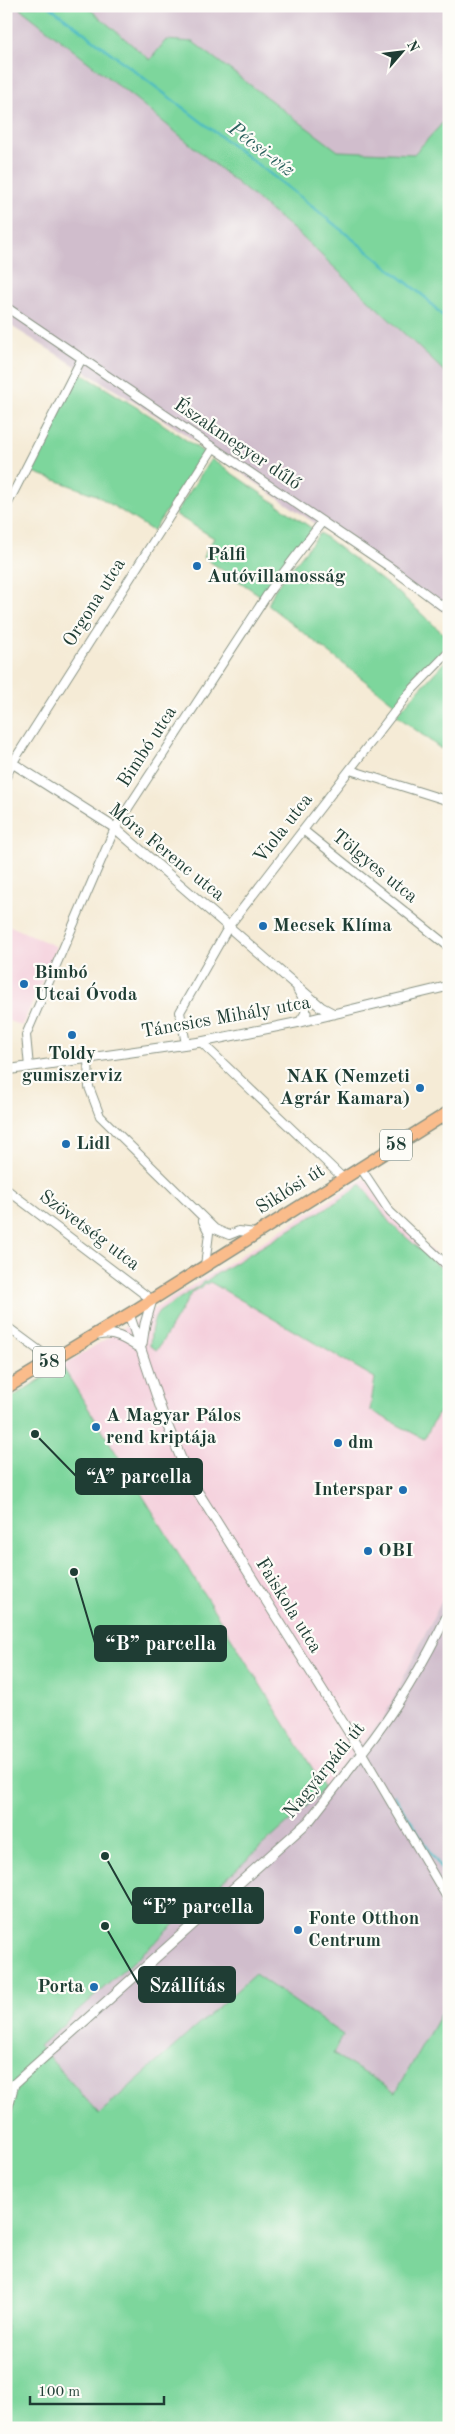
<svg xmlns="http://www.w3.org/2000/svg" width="455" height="2434" font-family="'Old Standard TT',serif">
<rect width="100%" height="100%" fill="#fdfcf7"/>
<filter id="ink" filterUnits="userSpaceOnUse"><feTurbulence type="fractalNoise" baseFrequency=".02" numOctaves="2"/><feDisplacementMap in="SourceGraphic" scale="10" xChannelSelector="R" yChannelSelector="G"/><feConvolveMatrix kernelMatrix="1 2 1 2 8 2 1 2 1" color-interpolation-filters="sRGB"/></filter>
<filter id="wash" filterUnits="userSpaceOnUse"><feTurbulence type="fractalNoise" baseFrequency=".0096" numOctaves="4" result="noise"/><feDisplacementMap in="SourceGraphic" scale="20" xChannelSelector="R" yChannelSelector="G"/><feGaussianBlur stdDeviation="1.12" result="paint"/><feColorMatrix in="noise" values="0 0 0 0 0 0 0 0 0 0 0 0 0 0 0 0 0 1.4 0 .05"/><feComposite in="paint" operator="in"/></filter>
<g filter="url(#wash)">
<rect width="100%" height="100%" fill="#f5ebd6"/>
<path fill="#f4cfdc" d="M6,924l51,23 -35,79 -16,-6z
M365,1178l25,35 59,54v319l-66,133 -59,68 -262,-421z"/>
<path fill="#d0bdcc" d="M6,6h11l121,95 161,133 150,142v239l-276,-189 -167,-103z
M86,6h363v110l-35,38 -76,-3 -145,-109 -43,19z
M449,1586v423l-4,-2 -48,85 -64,-38 10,-19 -88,-60 -156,140 -60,-69 269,-241 16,-18 59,-68z"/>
<path fill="#7dd69c" stroke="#4e8a68" d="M17,6h69l64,54 16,-20 27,2 145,109 76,3 35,-38v260l-150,-142 -161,-133z
M79,372l75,46 51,35 -52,78 -57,-36 -68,-25z
M211,459l102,70 -49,69 -61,-41 11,-19 -39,-24z
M320,533l80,61 49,45v4l-53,62 -128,-100 7,-16z
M449,657v81l-8,11 -45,-34z
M361,1184l29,39 59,52v119l-25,45 -54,-29 5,-32 -165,-96 -18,10 -35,58 -7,-4c1,-13 1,-24 9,-34l59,-39 125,-75z
M62,1366l262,421 -16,18 -269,241 60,68 156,-140 88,61 -10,19 63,38 49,-86 4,3v419h-443v-1027z"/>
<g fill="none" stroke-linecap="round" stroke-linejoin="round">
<path stroke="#4cbbc3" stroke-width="2.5" d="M49,6l245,186 132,106 23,25
M394,1795l55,86"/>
</g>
</g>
<g filter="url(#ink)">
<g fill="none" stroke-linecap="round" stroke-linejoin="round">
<defs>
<path id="minor" d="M6,307l388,263 55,41
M6,507l76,-149
M350,770l99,31
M6,777l7,-15 200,-314
M303,830l146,117
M201,1042l142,136
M186,1044l-6,-32 49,-86 180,-233 40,-41
M88,1058l1,29 11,29 115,113 14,6 10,-4 17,2
M29,1067l-3,-32 89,-207 156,-239 51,-67
M360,1167l30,45 59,55
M6,1189l146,111
M203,1221l6,12 -4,33
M6,1326l46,34
M449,1611c-24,51 -52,98 -87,142l87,148"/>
<path id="tertiary" d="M6,759l109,69 206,179 13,7
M298,990l6,10 2,13 -6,9
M6,1070l195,-28 99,-20 149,-36
M98,1335c17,-4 29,5 43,14
M142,1344l3,-20 7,-24
M6,2114l8,-30 295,-263 53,-68 -173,-275 -27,-66 -33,-98"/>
<path id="primary" d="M6,1388l128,-77 315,-199"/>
</defs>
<use href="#minor" stroke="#8a9485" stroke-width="10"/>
<use href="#tertiary" stroke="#8a9485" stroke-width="11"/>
<use href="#primary" stroke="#8a9485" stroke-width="14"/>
<use href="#minor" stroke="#fff" stroke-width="8"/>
<use href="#tertiary" stroke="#fff" stroke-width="9"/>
<use href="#primary" stroke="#fabc8b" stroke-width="11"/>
</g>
</g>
<g fill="#1f6fb2" stroke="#fdfcf7" stroke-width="2">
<circle cx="197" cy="566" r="5"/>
<circle cx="263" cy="926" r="5"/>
<circle cx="24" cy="984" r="5"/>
<circle cx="72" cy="1035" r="5"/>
<circle cx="420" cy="1088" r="5"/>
<circle cx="66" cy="1144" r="5"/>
<circle cx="96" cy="1427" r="5"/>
<circle cx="338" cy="1443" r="5"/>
<circle cx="403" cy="1490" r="5"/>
<circle cx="368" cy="1551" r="5"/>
<circle cx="298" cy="1930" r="5"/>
<circle cx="94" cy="1987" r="5"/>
</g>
<g text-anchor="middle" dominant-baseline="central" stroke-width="4.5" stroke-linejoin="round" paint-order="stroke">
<g fill="#fdfcf7" stroke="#62766e" stroke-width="1">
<rect x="380" y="1129.5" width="32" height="31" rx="4"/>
<rect x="33" y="1346.5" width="32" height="31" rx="4"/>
</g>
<g font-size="18" font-weight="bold" fill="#1f3d34">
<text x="396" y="1145">58</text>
<text x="49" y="1362">58</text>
</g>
<g font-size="19" fill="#1f3d34" stroke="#fdfcf7">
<text transform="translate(237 445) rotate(34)">Északmegyer dűlő</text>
<text transform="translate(95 603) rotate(-58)">Orgona utca</text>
<text transform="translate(148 747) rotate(-57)">Bimbó utca</text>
<text transform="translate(284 829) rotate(-52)">Viola utca</text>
<text transform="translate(166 853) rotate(39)">Móra Ferenc utca</text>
<text transform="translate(374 867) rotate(39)">Tölgyes utca</text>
<text transform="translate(226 1018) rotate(-10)">Táncsics Mihály utca</text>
<text transform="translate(291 1190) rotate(-32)">Siklósi út</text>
<text transform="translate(89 1231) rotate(37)">Szövetség utca</text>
<text transform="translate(288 1606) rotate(58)">Faiskola utca</text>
<text transform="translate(325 1771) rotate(-51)">Nagyárpádi út</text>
</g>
<g font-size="19" font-weight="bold" fill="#1f3d34" stroke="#fdfcf7" text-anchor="start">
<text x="207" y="555">Pálfi<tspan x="207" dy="22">Autóvillamosság</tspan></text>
<text x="273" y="926">Mecsek Klíma</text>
<text x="34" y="973">Bimbó<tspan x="34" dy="22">Utcai Óvoda</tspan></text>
<text x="72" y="1054" text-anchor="middle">Toldy<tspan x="72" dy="22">gumiszerviz</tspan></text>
<text x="410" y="1077" text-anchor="end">NAK (Nemzeti<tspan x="410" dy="22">Agrár Kamara)</tspan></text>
<text x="76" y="1144">Lidl</text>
<text x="106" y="1416">A Magyar Pálos<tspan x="106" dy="22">rend kriptája</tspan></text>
<text x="348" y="1443">dm</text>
<text x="393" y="1490" text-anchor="end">Interspar</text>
<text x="378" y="1551">OBI</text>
<text x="308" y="1919">Fonte Otthon<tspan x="308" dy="22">Centrum</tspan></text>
<text x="84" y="1987" text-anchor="end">Porta</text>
</g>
<g font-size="20" font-style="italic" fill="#2c635f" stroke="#fdfcf7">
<text transform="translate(261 150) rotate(37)">Pécsi-víz</text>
</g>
</g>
<path fill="none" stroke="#1f3d34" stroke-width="2" d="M35 1434L76 1476M74 1572L95 1643M105 1856L133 1906M105 1926L139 1985"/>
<g fill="#1f3d34" stroke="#fdfcf7" stroke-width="2">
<circle cx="35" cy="1434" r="5"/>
<circle cx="74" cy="1572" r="5"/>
<circle cx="105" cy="1856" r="5"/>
<circle cx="105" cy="1926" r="5"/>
</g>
<g fill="#1f3d34" stroke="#1f3d34" stroke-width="2">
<rect x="76" y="1459" width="126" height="35" rx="5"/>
<rect x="95" y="1626" width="131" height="35" rx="5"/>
<rect x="133" y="1888" width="130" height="35" rx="5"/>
<rect x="139" y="1967" width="96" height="35" rx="5"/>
</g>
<g font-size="20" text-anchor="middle" font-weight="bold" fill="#fff">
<text x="139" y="1483">“A” parcella</text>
<text x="161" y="1650">“B” parcella</text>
<text x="198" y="1913">“E” parcella</text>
<text x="187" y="1992">Szállítás</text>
</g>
<rect width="455" height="2434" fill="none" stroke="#fdfcf7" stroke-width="25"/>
<g transform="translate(402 52) rotate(62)" stroke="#fdfcf7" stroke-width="4" paint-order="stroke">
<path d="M0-4L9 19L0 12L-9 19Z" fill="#1f3d34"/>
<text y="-8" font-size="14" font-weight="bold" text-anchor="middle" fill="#1f3d34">N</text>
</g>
<path d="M30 2396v8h134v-8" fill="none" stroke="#1f3d34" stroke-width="2.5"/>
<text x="38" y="2396" font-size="15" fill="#1f3d34" stroke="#fdfcf7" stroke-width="4" paint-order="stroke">100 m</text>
</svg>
